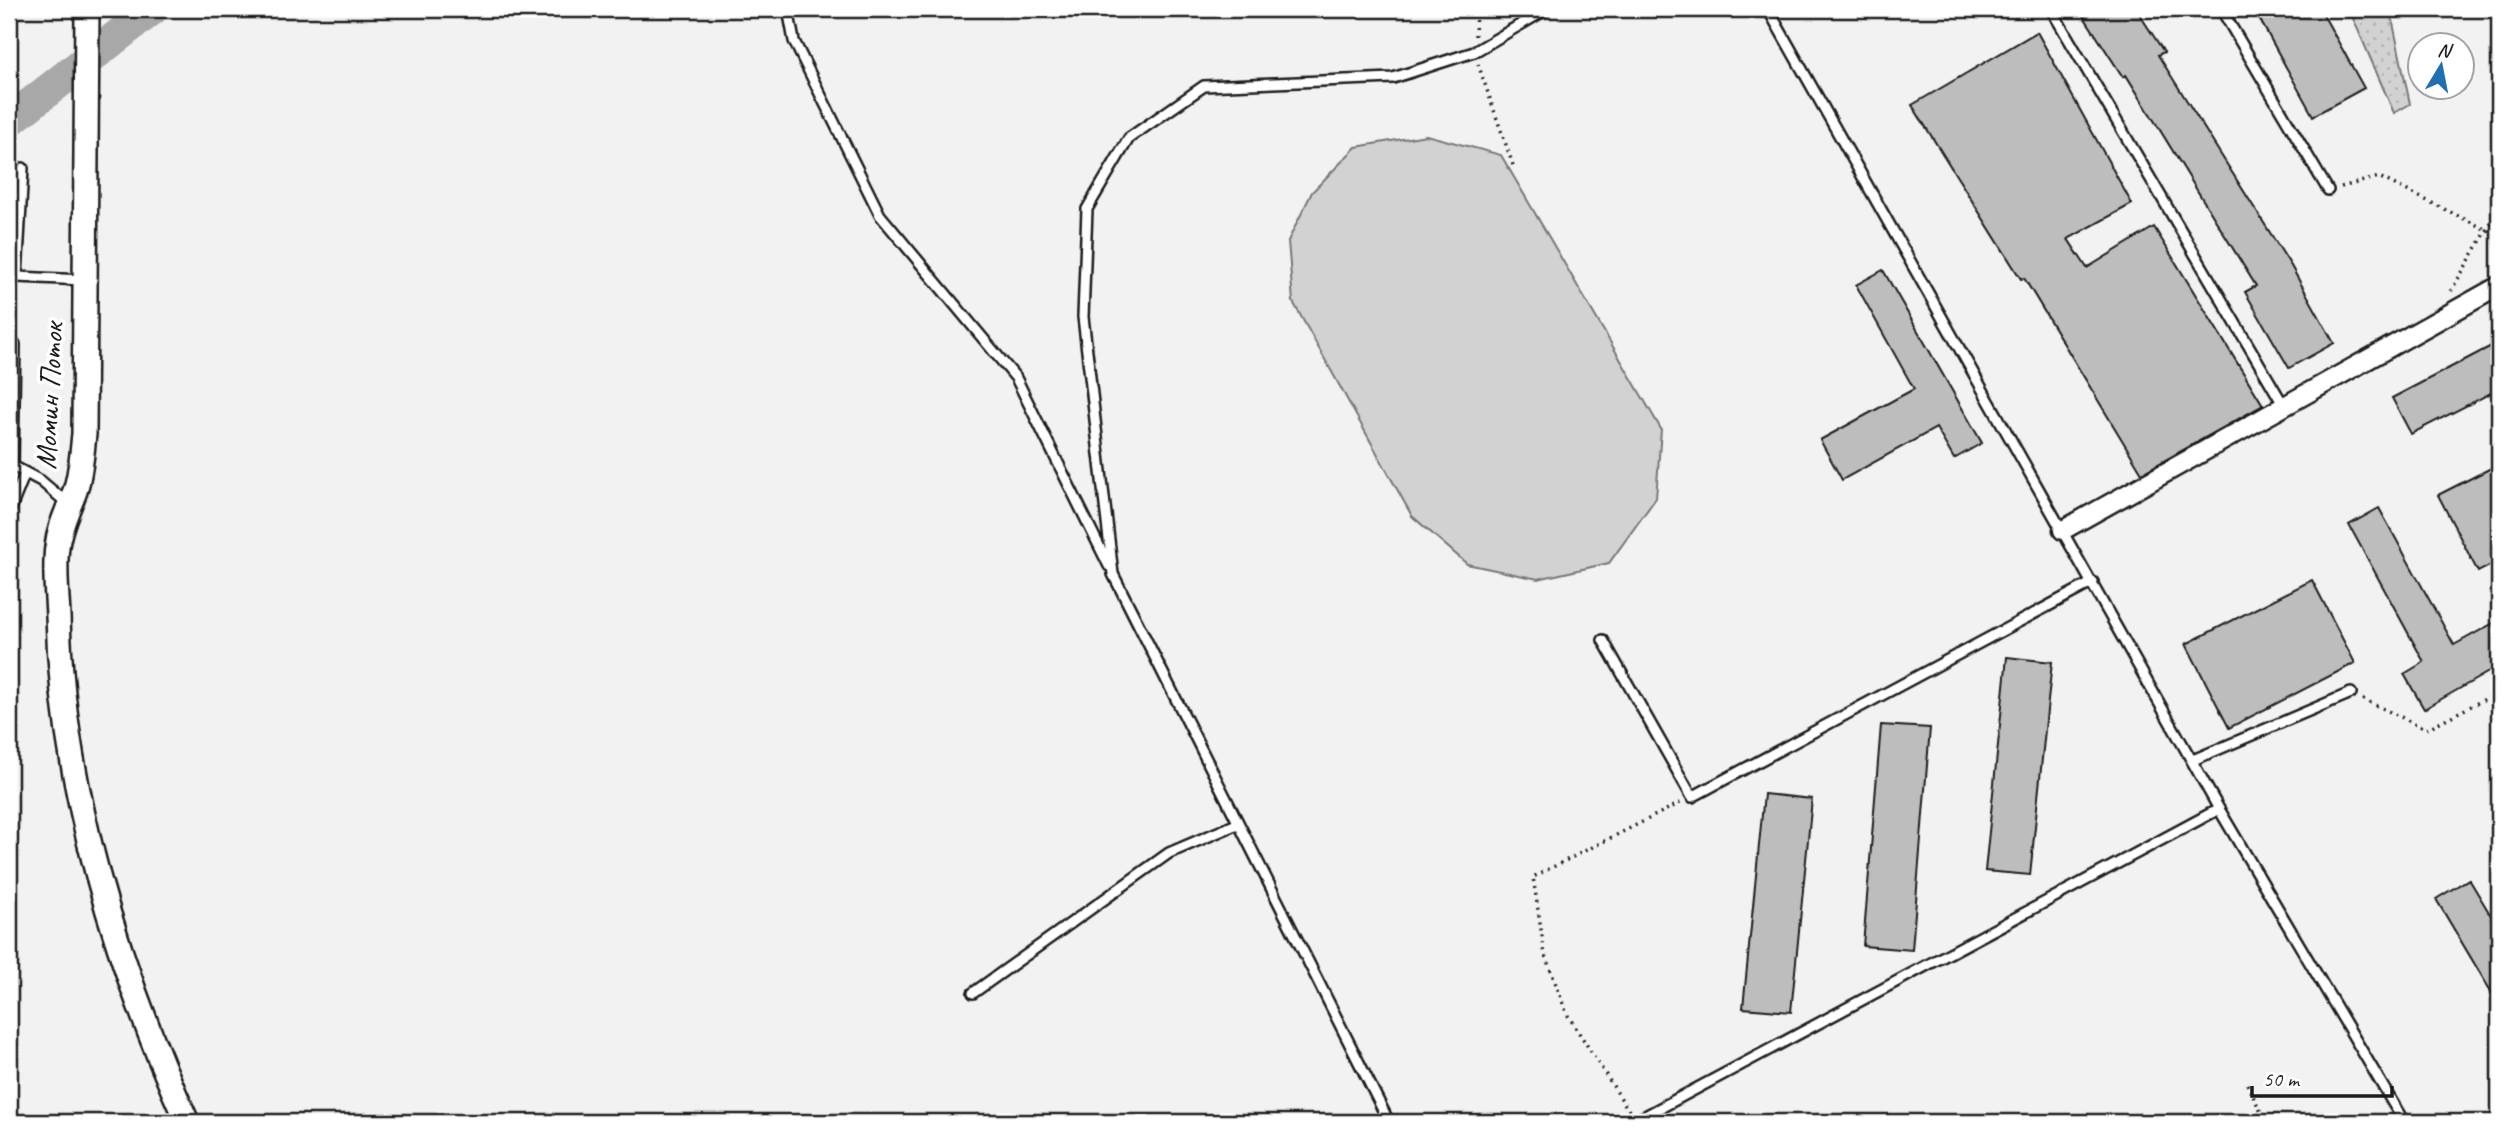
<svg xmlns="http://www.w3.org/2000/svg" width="2508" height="1131" font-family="Caveat,sans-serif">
<defs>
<pattern id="grass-dots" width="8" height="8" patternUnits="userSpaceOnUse" patternTransform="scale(1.75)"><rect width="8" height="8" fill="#d2d2d2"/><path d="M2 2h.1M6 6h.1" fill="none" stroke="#b4b4b4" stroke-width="1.8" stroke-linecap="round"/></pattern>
</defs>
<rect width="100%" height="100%" fill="#f2f2f2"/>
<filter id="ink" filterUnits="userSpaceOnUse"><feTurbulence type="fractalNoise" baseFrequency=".0143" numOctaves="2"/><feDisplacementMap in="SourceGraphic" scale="14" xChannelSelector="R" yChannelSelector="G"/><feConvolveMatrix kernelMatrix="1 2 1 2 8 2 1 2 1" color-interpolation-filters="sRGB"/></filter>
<g filter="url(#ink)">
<path fill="url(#grass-dots)" stroke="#777" stroke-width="2" d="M2349,9h41l20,95 -16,9z"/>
<path fill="#d2d2d2" stroke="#777" stroke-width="2" d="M1426,135l75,20 160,274 -5,69 -47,65 -71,16 -71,-15 -55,-48 -119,-214 -5,-61 24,-49 44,-45z"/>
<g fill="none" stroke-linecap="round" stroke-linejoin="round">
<path stroke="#a8a8a8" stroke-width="33" d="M9,121l143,-112"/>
</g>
<path fill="#bdbdbd" stroke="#1c1c1c" stroke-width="2" d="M2079,9h57l28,43 -6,3 133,211 43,77 -45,25 -44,-76 11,-6 -130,-211 -3,2z
M2254,9h66l44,79 -51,28z
M2037,32l95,172 -64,35 19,29 67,-41 109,178 -121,68 -118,-195 -3,1 -109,-174z
M1883,270l99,173 -28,16 -18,-31 -94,52 -22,-40 94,-51 -58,-104z
M2499,342v47l-88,45 -19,-36z
M2499,464v97l-21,11 -40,-77z
M2379,508l75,137 45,-25v46l-75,43 -20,-35 20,-12 -75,-137z
M2312,580l43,83 -126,65 -43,-84z
M2007,657l45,5 -22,213 -45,-4z
M1881,725l49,3 -18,222 -49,-4z
M1764,794l48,5 -21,213 -48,-4z
M2469,879l30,50v76l-63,-106z"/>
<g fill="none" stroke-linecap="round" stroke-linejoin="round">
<defs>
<path id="service" d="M788,9l6,32 86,174 136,163 93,188
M1768,9l451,800 185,313
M2051,9l233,397
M2221,9l107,181
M23,168l-6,109 67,3
M9,464l32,17 27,23
M13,465l2,-121
M9,513l16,-40
M1603,640l89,157 401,-215
M2193,760l158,-67
M973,993l196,-140 68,-29
M1389,1122l-276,-548 -30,-257 4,-108 42,-71 75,-52 189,-8 81,-26 73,-43
M1634,1122l585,-313"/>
<path id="minor" d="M2063,530l436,-244"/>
<path id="tertiary" d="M87,9l-3,425c-2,19 -3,39 -9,57 -7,19 -16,36 -18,56 -3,22 0,46 1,69 4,172 59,350 129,506"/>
</defs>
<use href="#service" stroke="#1c1c1c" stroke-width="14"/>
<use href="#minor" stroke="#1c1c1c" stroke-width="23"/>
<use href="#tertiary" stroke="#1c1c1c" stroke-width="28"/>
<path stroke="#1c1c1c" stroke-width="3.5" stroke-dasharray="2 5" stroke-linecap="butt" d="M1475,36l1,-27
M1478,64l36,104
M2341,187l38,-10 120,59
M2451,291l48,-81
M2363,699l63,30 73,-37
M2247,1084l19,38
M1629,1111l-62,-97 -22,-59 -12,-78 149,-75"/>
<use href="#service" stroke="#fff" stroke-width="9"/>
<use href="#minor" stroke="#fff" stroke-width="18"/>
<use href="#tertiary" stroke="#fff" stroke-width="23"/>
</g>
</g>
<g text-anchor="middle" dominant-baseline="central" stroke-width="7" stroke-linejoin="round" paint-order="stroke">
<g font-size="30" fill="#1c1c1c" stroke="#fff">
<text transform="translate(49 396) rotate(-87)">Момин Поток</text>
</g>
</g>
<rect width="2508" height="1131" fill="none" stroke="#fff" stroke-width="35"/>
<rect x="18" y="18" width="2473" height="1096" fill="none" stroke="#1c1c1c" stroke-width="2.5" filter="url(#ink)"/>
<g transform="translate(2441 66) rotate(10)"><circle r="33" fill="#ffffff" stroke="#a4a4a4" stroke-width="2"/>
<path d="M0-5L12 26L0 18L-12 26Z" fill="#1f6fb2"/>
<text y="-10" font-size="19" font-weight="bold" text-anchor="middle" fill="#1c1c1c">N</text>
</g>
<path d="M2252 1086v10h140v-10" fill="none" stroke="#1c1c1c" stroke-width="3.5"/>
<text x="2263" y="1086" font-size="21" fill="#1c1c1c" stroke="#ffffff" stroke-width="5" paint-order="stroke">50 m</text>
</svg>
